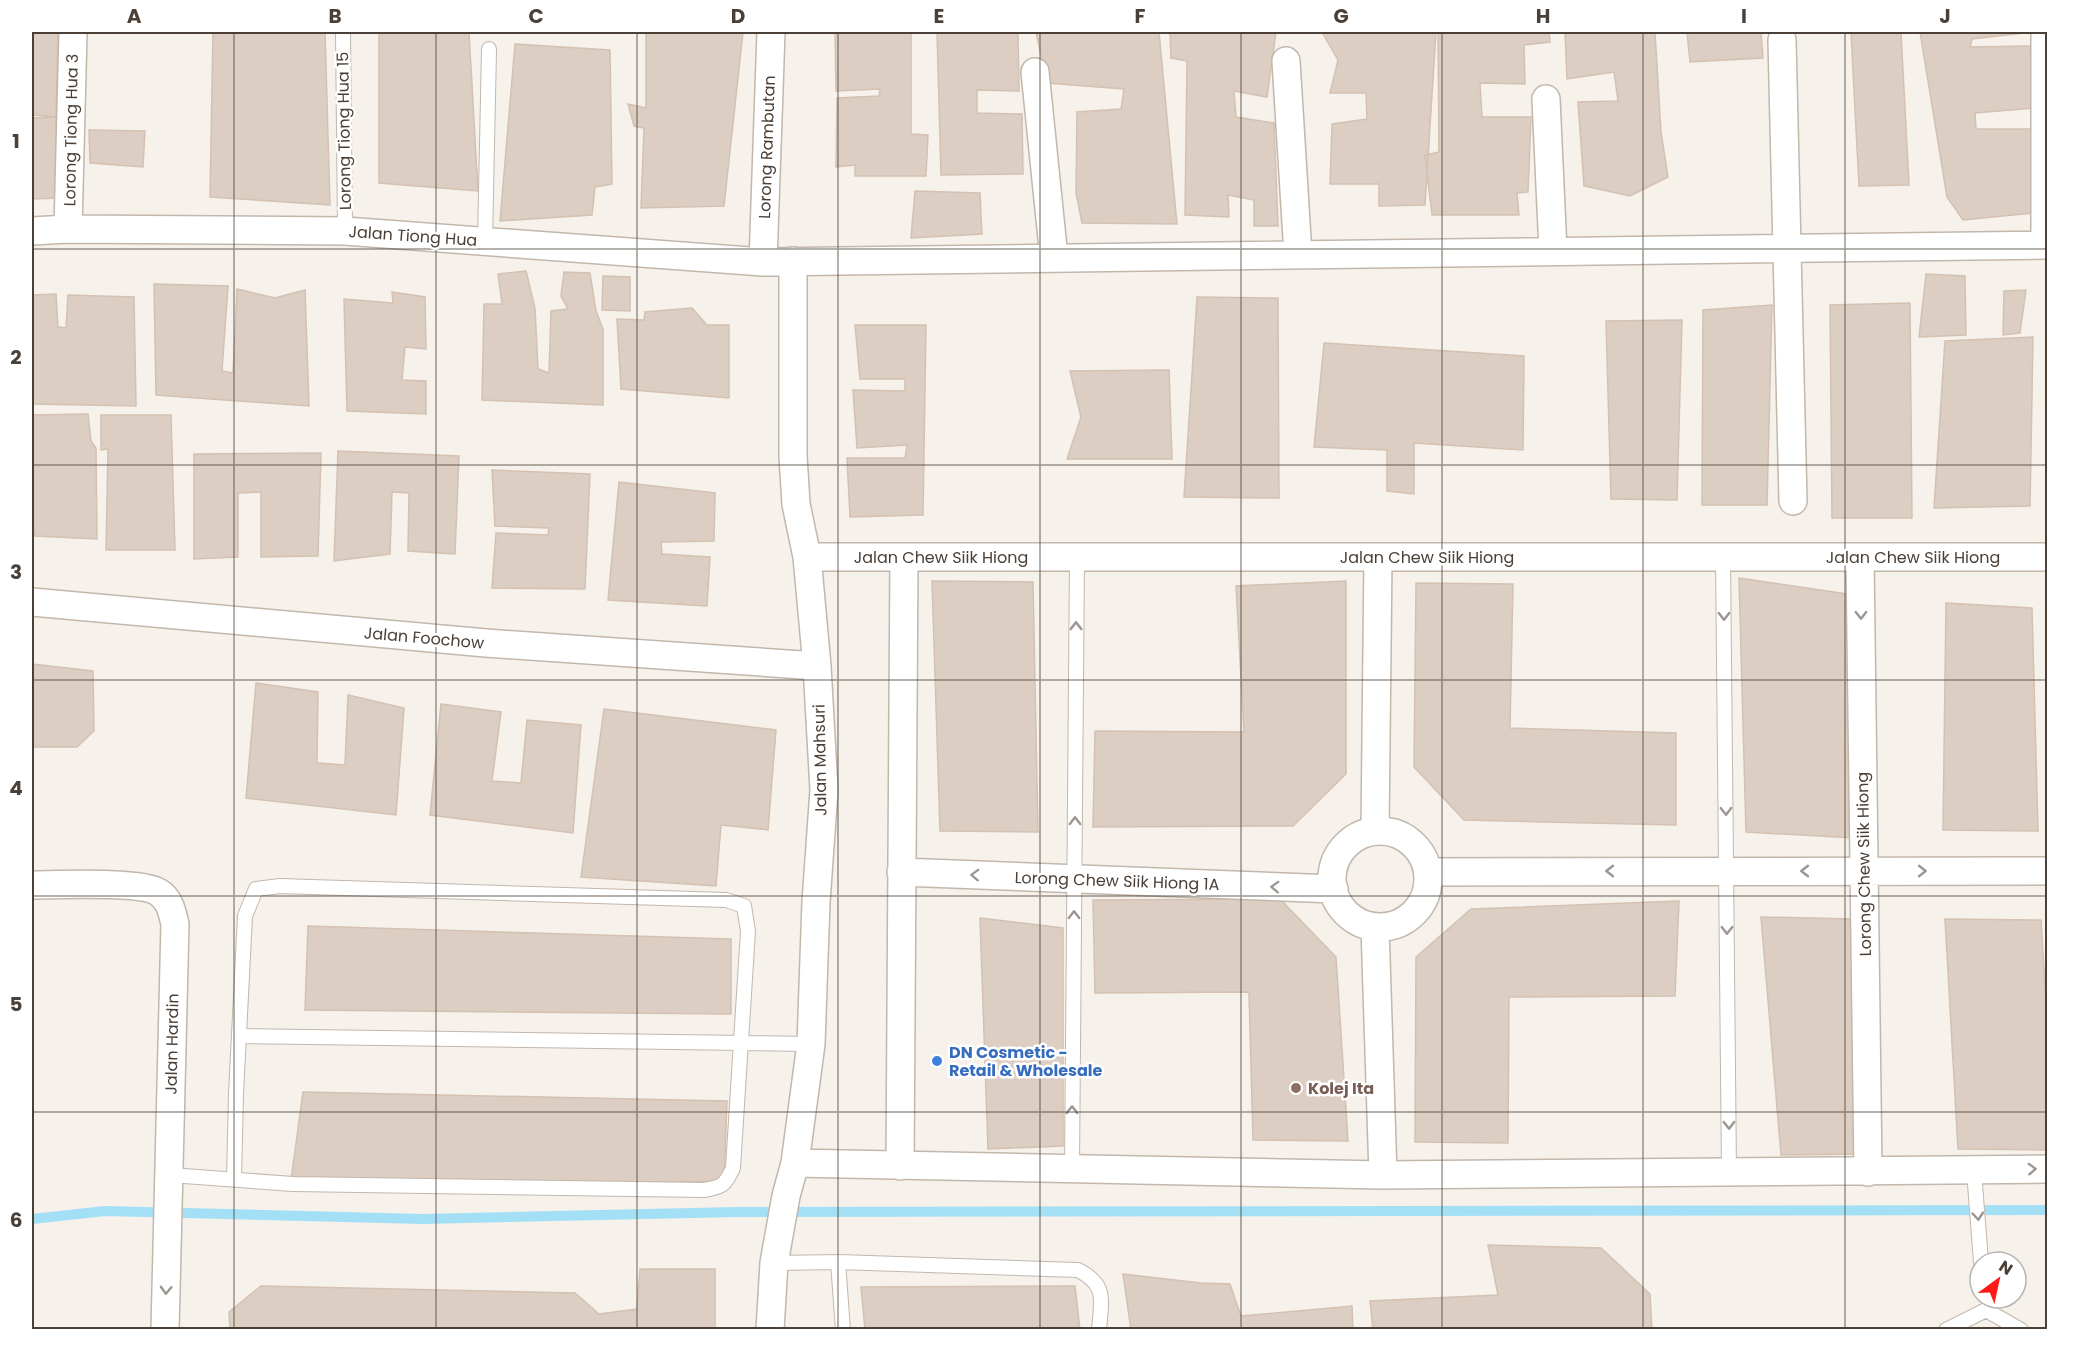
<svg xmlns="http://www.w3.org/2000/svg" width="2079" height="1361" font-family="Poppins,sans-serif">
<rect width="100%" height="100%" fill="#f6f1ea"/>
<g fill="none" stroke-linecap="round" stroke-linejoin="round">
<path stroke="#a3e0f6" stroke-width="10" d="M32,1219l73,-8 318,8 314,-7 1311,-2"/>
</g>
<path fill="#dccec2" stroke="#d4c1b1" stroke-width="1.5" d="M32,32h26l-2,85 -24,-2z
M213,32h112l5,173 -120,-8z
M379,32h90l9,159 -99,-8z
M646,32h97l-19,174 -83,2 3,-80 -10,-2 -6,-22 18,4z
M835,32h76v102l17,1 -2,41h-71v-11l-19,2 1,-69 42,-2 1,-7 -44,2z
M937,32h81l1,59 -42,-1v23l45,1 1,60 -82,1z
M1036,32h123l18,192 -95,-1 -6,-30 1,-81 44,-3 3,-20 -77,-6z
M1170,32h106l-9,65 -33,-6 2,26 38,6 4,103h-24v-26l-26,-5 1,22 -44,-2 2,-154 -16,-3z
M1322,32h114l-11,173 -46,1v-22h-49l2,-60 35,-5 -1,-26h-36l8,-33z
M1438,32h111l1,10 -26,3 1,39 -45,-1 2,34h49l-3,75 -11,1 2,22h-87l-7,-60 14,-3z
M1565,32h90l6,100 7,45 -38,19 -46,-10 -6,-84 40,-1 -4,-29 -47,7z
M1687,32h74l2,26 -73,4z
M1851,32h50l8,153 -50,1z
M1920,32h113l-61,7 -2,8 60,-1 4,62 -59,5 1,16h60l-3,84 -70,7 -16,-23z
M515,44l95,6 2,134 -17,3 -3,28 -92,6z
M56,117l3,81 -27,1v-81z
M89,130l56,1 -2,36 -53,-4z
M915,191l65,2 2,41 -71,4z
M526,271l9,37 3,61 11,4 2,-62 17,-2 -7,-13 3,-24 26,1 6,38 7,18v76l-121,-5 2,-96h18l-4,-30z
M1926,274l39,2 1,59 -47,2z
M603,276l27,1v34l-28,-1z
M154,284l74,2 -6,85 11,2 4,-84 38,9 30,-8 4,116 -153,-11z
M2026,290l-6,43 -17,2 1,-44z
M392,292l33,5 1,52 -21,-2 -3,33 24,1v33l-79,-3 -3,-112 49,4z
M56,294l2,33 8,1 2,-33 66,2 2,109 -104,-2v-109z
M1197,297l81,1 1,200 -95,-1z
M1910,303l2,215h-80l-2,-213z
M1772,305l-5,200h-65l1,-195z
M692,308l15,17h22v73l-108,-9 -4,-70 27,1 1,-8z
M1682,320l-5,180 -66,-1 -5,-178z
M855,325h71l-3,190 -73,2 -3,-59h58l2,-13 -50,3 -4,-58 52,1v-12h-45z
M2033,337l-3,169 -96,2 11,-167z
M1324,343l200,13 -1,94 -109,-7v51l-27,-3v-41l-73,-3z
M1169,370l3,89h-105l14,-42 -11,-46z
M88,414l3,27 5,7 1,91 -62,-3 -3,-17v-104z
M101,415h70l4,135h-69l2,-101 -7,1z
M338,451l121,5 -4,98 -47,-3 1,-58 -17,-1 -2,62 -56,7z
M321,453l-3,103 -57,1v-65l-23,1v64l-44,2v-105z
M492,470l98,4 -5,115 -93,-1 4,-55 52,2 1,-7 -54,-2z
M619,482l96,11 -1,48 -53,1 1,12 48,3 -3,49 -99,-6z
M1739,578l121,18 -6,242 -108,-6z
M932,581l101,1 5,250 -98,-1z
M1346,581v193l-53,52 -200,1 2,-96 149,1 -8,-146z
M1416,583l97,1 -3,144 166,5v92l-212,-5 -50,-53z
M1946,603l86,5 6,223 -95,-1z
M32,664l61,7 1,60 -17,16h-45z
M256,683l62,9 -1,71 28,2 3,-70 56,13 -8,107 -150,-17z
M441,704l60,8 -9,69 29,2 6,-63 54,5 -8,108 -143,-18z
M604,709l172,21 -8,100 -47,-5 -5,61 -135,-9z
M1280,899l56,58 12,184 -95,-1 -4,-148 -154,1 -2,-93z
M1679,901l-4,95 -166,1 -1,146 -93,-1 1,-185 55,-48z
M1761,917l92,2 9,235 -81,1z
M980,918l83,10v218l-75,3z
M1945,919l96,1 7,115v115l-90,-1z
M308,926l423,13v75l-426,-4z
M303,1092l424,9 -3,80 -233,4 -200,-5z
M1488,1245l113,3 49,46 2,36h-279l-3,-29 128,-6z
M640,1269h75v61h-485l-1,-18 32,-26 314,7 24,21 38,-5z
M1123,1274l78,9 29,1 11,32 111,-10 1,24h-222z
M1075,1286l5,44h-215l-4,-43z"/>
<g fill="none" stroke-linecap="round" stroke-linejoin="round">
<defs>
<path id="lane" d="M343,32l2,199
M485,241l4,-192
M1723,557l6,616
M240,1036l571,8
M1072,1169l5,-612
M1974,1171l7,91
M170,1175l123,9 411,6c19,-3 21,-5 29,-22l15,-237 -4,-25 -18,-6 -446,-14 -24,3 -11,27 -9,178 -2,85
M838,1262l5,68
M774,1263l64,-1 240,8c30,15 23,31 21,60
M1986,1310l35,20
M1946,1330l40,-20"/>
<path id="street" d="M2045,32v213
M1782,40l11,461
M1286,61l12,194
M1035,72l19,186
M1546,99l7,152
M68,229l5,-197
M32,231l36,-2 277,2 418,31 1285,-17
M763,262l8,-230
M807,557h1241
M1860,557l8,615
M32,602l454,41 331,23
M1375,831l3,-274
M1332 879a48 48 0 1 1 96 0a48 48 0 1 1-96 0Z
M901,872l433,17
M1428,872l620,-1
M32,885c23,0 109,-4 126,7 12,7 14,20 17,32l-10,406
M1375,927l8,248
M795,1163l588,12 665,-6
M900,1166l4,-609
M770,1330l4,-67 12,-67 9,-33 16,-119 5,-142 8,-112 -7,-124 -10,-109 -11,-53 -3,-48v-195"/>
</defs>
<use href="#lane" stroke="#c3b7ac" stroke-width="16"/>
<use href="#street" stroke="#c3b7ac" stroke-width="30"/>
<use href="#lane" stroke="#fff" stroke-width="14"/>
<use href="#street" stroke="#fff" stroke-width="27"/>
</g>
<defs><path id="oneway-chevron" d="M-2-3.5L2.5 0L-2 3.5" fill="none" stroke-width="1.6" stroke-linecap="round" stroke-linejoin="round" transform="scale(1.5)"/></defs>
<g stroke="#9c9691">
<use href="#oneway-chevron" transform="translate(1861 615) rotate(89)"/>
<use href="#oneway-chevron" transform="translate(1724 616) rotate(89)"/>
<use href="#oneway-chevron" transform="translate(1076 626) rotate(-90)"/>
<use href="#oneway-chevron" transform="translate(1726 811) rotate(89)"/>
<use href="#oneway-chevron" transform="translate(1075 821) rotate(-90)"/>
<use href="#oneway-chevron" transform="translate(1610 871) rotate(180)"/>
<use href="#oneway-chevron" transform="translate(1805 871) rotate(180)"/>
<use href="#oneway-chevron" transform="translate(1922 871)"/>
<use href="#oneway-chevron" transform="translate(975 875) rotate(-178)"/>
<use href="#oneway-chevron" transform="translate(1275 887) rotate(-178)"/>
<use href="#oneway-chevron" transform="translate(1074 915) rotate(-90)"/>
<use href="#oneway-chevron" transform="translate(1727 930) rotate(90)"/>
<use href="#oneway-chevron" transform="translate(1072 1110) rotate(-89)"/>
<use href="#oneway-chevron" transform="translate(1729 1125) rotate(89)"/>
<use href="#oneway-chevron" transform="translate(2032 1169) rotate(-2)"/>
<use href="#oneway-chevron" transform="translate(1978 1216) rotate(85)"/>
<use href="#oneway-chevron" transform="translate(166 1290) rotate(92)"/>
</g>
<path fill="none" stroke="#4b4037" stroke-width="1.5" stroke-opacity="0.55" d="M234,32v1298M436,32v1298M637,32v1298M838,32v1298M1040,32v1298M1241,32v1298M1442,32v1298M1643,32v1298M1845,32v1298M32,249h2016M32,465h2016M32,680h2016M32,896h2016M32,1112h2016"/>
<circle fill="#3f7fe0" stroke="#fff" stroke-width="2" cx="937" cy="1061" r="6"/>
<circle fill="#8d6e63" stroke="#fff" stroke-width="2" cx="1296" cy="1088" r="6"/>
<g text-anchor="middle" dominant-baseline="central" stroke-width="5" stroke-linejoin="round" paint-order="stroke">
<g font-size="16" fill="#4b4037" stroke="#fff">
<text transform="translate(71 130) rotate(-89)">Lorong Tiong Hua 3</text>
<text transform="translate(344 131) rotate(-91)">Lorong Tiong Hua 15</text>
<text transform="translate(767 147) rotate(-88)">Lorong Rambutan</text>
<text transform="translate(413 236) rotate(4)">Jalan Tiong Hua</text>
<text x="941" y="557">Jalan Chew Siik Hiong</text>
<text x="1427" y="557">Jalan Chew Siik Hiong</text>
<text x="1913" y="557">Jalan Chew Siik Hiong</text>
<text transform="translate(424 638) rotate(5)">Jalan Foochow</text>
<text transform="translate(820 760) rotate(-91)">Jalan Mahsuri</text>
<text transform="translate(1864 864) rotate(-91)">Lorong Chew Siik Hiong</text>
<text transform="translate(1117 881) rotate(2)">Lorong Chew Siik Hiong 1A</text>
<text transform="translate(172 1044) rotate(-89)">Jalan Hardin</text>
</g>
<g font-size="16" font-weight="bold" fill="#366cbe" stroke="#fff" text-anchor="start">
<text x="949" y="1052">DN Cosmetic -<tspan x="949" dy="18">Retail &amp; Wholesale</tspan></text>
</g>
<g font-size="16" font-weight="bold" fill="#785e54" stroke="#fff" text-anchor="start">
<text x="1308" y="1088">Kolej Ita</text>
</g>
</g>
<rect width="2079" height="1361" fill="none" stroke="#ffffff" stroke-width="66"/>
<g transform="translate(1998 1280) rotate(33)"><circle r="28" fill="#ffffff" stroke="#b7b3af" stroke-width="1.5"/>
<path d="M0-4.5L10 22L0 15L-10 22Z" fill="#ff1918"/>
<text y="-9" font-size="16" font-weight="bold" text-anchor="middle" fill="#4b4037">N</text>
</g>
<rect x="33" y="33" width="2013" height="1295" fill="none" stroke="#4b4037" stroke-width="2"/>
<g font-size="20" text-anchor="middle" font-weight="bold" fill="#4b4037">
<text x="134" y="23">A</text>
<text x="335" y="23">B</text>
<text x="536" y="23">C</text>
<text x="738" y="23">D</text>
<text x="939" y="23">E</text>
<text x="1140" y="23">F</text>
<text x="1341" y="23">G</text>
<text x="1543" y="23">H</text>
<text x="1744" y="23">I</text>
<text x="1945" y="23">J</text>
<text x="16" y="148">1</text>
<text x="16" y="364">2</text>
<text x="16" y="579">3</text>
<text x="16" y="795">4</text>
<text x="16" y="1011">5</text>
<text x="16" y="1227">6</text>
</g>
</svg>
